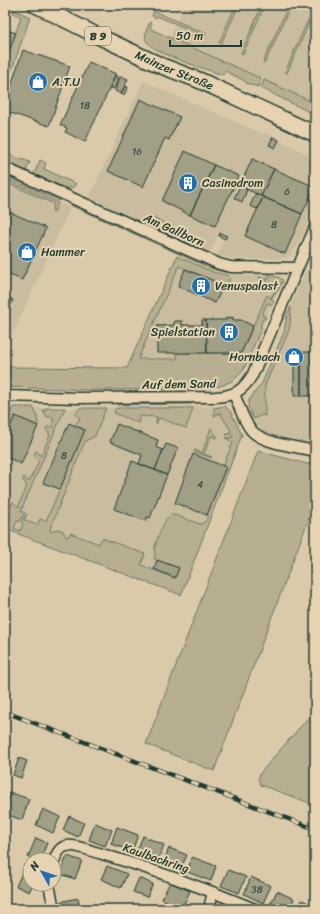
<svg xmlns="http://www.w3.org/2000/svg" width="320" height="914" font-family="Sriracha,sans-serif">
<rect width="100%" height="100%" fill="#dbcaaa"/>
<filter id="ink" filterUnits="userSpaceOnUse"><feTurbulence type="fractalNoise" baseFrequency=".025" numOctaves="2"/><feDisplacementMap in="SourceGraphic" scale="8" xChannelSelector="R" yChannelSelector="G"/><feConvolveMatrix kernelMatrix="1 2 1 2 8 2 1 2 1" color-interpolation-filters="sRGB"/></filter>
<g filter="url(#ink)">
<path fill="#cabd9f" d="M184,5h131v110l-54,-27 -15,-5 -1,-2 -20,-10 -2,4 -60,-22z
M143,81l120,53 2,-2 50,26v49l-17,39 -7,9 -5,3 -10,1h-42l-13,-2 -4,-1 7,-17 -6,-3 -8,17 -121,-55z
M5,179l65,29 -65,143z
M183,258l38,16 52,1 10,5 -38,85 -112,3z
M315,262v184l-49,-13 -5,-3 -5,-6 -8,-17 1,-7 13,-17 22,-51 3,-18 18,-41z
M225,406l6,6 11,22 -61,161 -176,-66v-103l8,-19 50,1z"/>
<path fill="#b8af93" stroke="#6c7664" d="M236,5h3l-18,39 -2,-1z
M262,5h3l-22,49 -2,-1z
M14,10l16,7 -25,73v-27l16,-46 -8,-4z
M154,11l52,23 -1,2 -48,-20 -1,2 -4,-2z
M286,11l2,1 -23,51 -2,-1z
M308,20l2,1 -23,52 -2,-1z
M150,22l2,1 -2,5 5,3 105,47 -2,9 -12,-4 -1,-2 -20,-10 -2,4c-15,-5 -68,-21 -76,-33 -4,-6 0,-14 3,-20z
M264,80l51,23v12l-54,-27z
M5,154l25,8 -4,9 -21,-10z
M40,160l6,3 -2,6 32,15 -4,4h-7l-31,-14z
M5,173l55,25 -1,3 -54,-24z
M5,179l53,24 -4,9 -2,-1 2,-7 -49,-22z
M72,203l155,67v3l-17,-5 -140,-63z
M148,216l54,24 -3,8 -54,-25z
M177,256l36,16 14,3 3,3 -3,9 -48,-21 -41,93h39v-6h64l26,-58 3,3 6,-8 -1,-2 -7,-3v-3l-9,-4v-1l9,3v-5l10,2 5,3 -5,11 -1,-1 -6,9 3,2 -2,4 -5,-2 -5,12 4,2 -1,2h-2l-3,7 2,1 -19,44 -9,9 -13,6 -25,3 -107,1 -84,-3v-20l122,1z
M291,307l-1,18 -2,8 -23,52v31l-3,-1 -9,4 -5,-12 1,-7 13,-17 22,-51 3,-18z
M191,402l1,2 -75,1 1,-2z
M225,406l6,6 11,23 -61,160 -176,-66v-15l2,1 6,-13 5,5 9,-21 -4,-6 1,-3 5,5 10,-21 -5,-6 2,-4 5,5 9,-21 -4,-6 1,-2h6v-10h-6l-4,-7h3v-2h19l-44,103 4,2 -6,9 -2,-1 -3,7 6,3 3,-7 -2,-2 6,-8 -3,6 13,5 3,-6 6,2 39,-91 -10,-5 5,-7 -5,-4 5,-6h26l-11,28 -10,5 -35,88 1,3 7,-3 5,2 3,6 3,-1 1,-3 29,11 3,-6 43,16 -4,11 34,13 4,-10 -25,-9c2,-5 0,-8 1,-13 2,-7 9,-26 15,-31h5l25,9c5,-2 8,-4 7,-9l19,-48 -3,-1 10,-24 -6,-3 -1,-1 7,-1 -1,-3 -6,1 5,-4 -11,-18 -6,3v-8z
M13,407h20l4,9 1,10 -23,-10 -10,21v-11z
M116,408h77l-7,20 -27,-10 -3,6 1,-7 -18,-1v7l-25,-10z
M211,428l7,10 -7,-2 -7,18 8,3 -1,1 -17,-6 1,-2 7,3z
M258,451l57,15v36l-101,269 -68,-27z
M315,710v95l-54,-20 -3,-6 3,-7z"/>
<path fill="#a19f85" stroke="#1f3d34" d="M7,30l9,3 -8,21 -3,-1v-17z
M23,50l47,16 -21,60 -44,-15v-8z
M89,62l27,12 -31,68 -20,-10 2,-4 -7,-3z
M115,75l4,2 -5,12 -4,-1z
M121,76l7,3 -7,15 -6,-3z
M125,86l3,1 -4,8 -3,-1z
M140,99l40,18 -11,23 -4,-2 -22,49 -35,-16z
M273,137l6,3 -4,8 -6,-3z
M185,151l29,14 -24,50 -28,-14z
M252,159l22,10 -13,27 -21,-10z
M214,165l25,11 -24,50 -25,-11z
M274,169l41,18 -13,27 -41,-18z
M240,186l7,4 -5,12 -8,-4z
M256,193l7,4 -5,12 -8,-3z
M263,197l39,17 -17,40 -40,-18z
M5,210l41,18 -24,52 -17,-7z
M220,233l7,3 -2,3 -6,-3z
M185,269l39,16 -9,18 -37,-17z
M5,296l8,4 -8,19z
M233,317v3h8l12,6 -12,27h-34l-1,-33h20v-2z
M202,320h4l1,33h-50v-27l17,-1v-4h8v4h20z
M301,352h14v44h-14z
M294,360h7v36h-7z
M15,416l23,10 -17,38 -16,-8v-19z
M69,423l16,7 -25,59 -17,-6z
M117,424l41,16 -2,7 7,3 -8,20 -16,-6 3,-9 -32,-13z
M166,444l12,4 -11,27 -12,-5z
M193,454l33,13 -19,48 -32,-12z
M132,461l35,14 -17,43 -3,-1 -1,4 -32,-12z
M157,560l22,8 -4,10 -21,-9z
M19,758l8,3 -6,17 -8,-3z
M9,792l20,7 -7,21 -17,-6v-11z
M43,809l17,8 -7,16 -17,-8z
M69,816l15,7 -6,14 -15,-7z
M95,823l17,7 -7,16 -16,-6z
M117,827l21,8 -6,16 -21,-7z
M143,836l21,9 -7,17 -21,-9z
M36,838l11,5 -7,17h-6l-6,-3z
M169,848l18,7 -7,15 -17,-7z
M67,856l15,5 -7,18 -15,-5z
M192,857l24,9 -5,15 -24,-9z
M107,866l20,8 -6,14 -20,-9z
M24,869l6,3v12h3l-4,8 -13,-6z
M228,870l18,7 -7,16 -18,-7z
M251,877l20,9 -8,17 -19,-9z
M139,878l14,6 -6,13 -14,-5z
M170,882l20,9 -8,17 -20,-9z
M277,891l17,8 -5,10h-11l-8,-4z
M78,898l2,11h-18l-2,-7z
M302,900l13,6v3h-17z
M221,904l12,5h-15z
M39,905l1,4h-13v-1z"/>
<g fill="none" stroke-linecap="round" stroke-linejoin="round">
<defs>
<path id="street" d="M5,168l214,96 12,3 66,1
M234,394c5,11 9,26 17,36 12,14 47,17 64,21
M5,396l73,2 137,-1c19,-1 28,-6 38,-23l62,-147
M54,862c2,-8 5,-14 12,-16 10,-2 24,5 33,7 53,16 105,35 156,56
M49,884l5,25
M209,909l4,-17"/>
<g id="primary">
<path id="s1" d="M36,5l60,30 66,31 39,15 114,53"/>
</g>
</defs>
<use href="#street" stroke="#1f3d34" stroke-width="13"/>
<use href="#primary" stroke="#1f3d34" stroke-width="18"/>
<use href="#street" stroke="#e7d3b1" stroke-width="10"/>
<use href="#primary" stroke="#e7d3b1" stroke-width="15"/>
<defs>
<path id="rail" d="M5,712l310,117"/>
</defs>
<use href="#rail" stroke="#1f3d34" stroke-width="4.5"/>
<use href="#rail" stroke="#e7d3b1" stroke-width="3" stroke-dasharray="9" stroke-linecap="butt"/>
</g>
</g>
<defs>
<symbol id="shop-disc" viewBox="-11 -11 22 22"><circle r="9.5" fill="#1f6fb2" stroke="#e7d3b1"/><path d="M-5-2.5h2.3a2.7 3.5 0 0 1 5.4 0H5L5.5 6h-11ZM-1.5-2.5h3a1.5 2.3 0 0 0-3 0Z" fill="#fff"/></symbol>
<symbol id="building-disc" viewBox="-11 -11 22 22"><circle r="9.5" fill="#1f6fb2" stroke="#e7d3b1"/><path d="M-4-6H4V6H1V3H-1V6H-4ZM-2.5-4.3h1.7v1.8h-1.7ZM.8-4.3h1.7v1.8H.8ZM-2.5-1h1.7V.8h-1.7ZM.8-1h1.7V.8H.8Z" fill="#fff"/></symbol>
</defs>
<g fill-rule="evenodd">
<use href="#shop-disc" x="27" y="71" width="22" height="22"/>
<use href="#building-disc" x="177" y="172" width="22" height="22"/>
<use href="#shop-disc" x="16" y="241" width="22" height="22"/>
<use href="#building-disc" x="190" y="275" width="22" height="22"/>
<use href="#building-disc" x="218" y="321" width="22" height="22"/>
<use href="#shop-disc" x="283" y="346" width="22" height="22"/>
</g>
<g text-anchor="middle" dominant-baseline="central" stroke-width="4" stroke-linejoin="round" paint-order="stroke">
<g font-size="10" fill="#405648">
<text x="85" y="106">18</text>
<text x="137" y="152">16</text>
<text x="287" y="192">6</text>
<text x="274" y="225">8</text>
<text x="64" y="456">8</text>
<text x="200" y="485">4</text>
<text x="257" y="890">38</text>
</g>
<rect fill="#e7d3b1" stroke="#5b6a5a" stroke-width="1" x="85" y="27" width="26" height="18" rx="3"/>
<g font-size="11" font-weight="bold" fill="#1f3d34">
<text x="98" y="36">B 9</text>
</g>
<g font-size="12" fill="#1f3d34" stroke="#e7d3b1">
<text stroke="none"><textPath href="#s1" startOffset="153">Mainzer Straße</textPath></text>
<text transform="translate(174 230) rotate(24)">Am Gallborn</text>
<text transform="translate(179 384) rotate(-1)">Auf dem Sand</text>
<text transform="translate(156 858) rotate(19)">Kaulbachring</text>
</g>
<g font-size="12" fill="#1f3d34" stroke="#e7d3b1" text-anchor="start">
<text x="52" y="82">A.T.U</text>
<text x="202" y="183">Casinodrom</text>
<text x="41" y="252">Hammer</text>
<text x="215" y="286">Venuspalast</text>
<text x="215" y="332" text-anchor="end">Spielstation</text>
<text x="280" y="357" text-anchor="end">Hornbach</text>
</g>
</g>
<rect width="320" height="914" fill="none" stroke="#e7d3b1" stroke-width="20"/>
<rect x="10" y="10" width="300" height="894" fill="none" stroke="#1f3d34" stroke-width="1.5" filter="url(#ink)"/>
<g transform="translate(42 872) rotate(309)"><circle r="19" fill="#e7d3b1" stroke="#97977f"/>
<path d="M0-3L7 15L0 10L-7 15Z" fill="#1f6fb2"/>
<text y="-6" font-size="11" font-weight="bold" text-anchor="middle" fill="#1f3d34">N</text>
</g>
<path d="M170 40v6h71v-6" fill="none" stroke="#1f3d34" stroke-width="2"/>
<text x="176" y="40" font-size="12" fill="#1f3d34" stroke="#e7d3b1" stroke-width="3" paint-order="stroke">50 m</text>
</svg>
